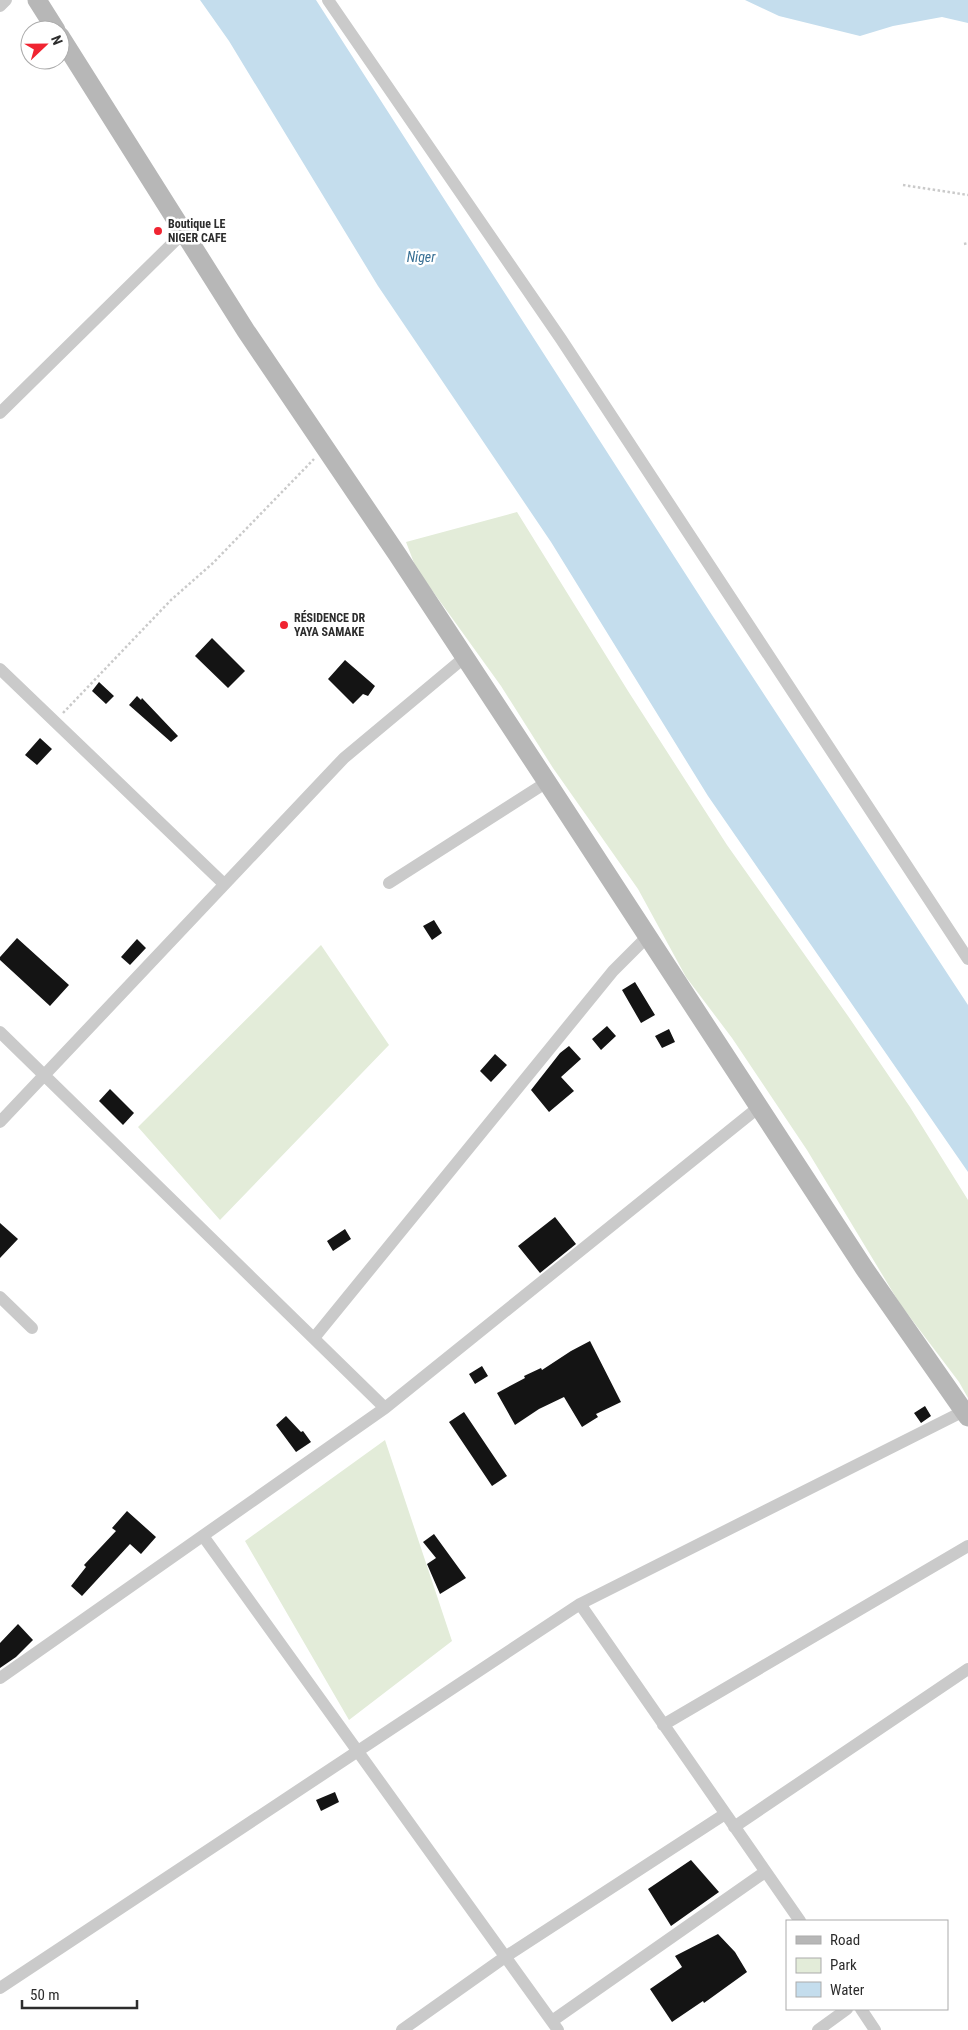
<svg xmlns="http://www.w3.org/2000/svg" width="968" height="2030" font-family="'Roboto Condensed',sans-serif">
<rect width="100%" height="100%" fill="#fff"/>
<path fill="#e3ecd9" d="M517,512l111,179 99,154 121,171 62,91 58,93v198l-9,-16 -59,-78 -93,-154 -75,-112 -46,-61 -48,-88 -85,-121 -52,-82 -85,-118 -10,-26z
M321,945l68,100 -169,175 -82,-93z
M385,1440l67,201 -103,79 -104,-179z"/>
<path fill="#c4dded" d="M200,0h116l394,612 258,393v167l-260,-376 -157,-254 -173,-256 -149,-245z
M745,0h223v23l-26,-6 -49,9 -33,10 -81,-20z"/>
<path fill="#141414" d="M212,638l33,33 -17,17 -33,-32z
M345,660l30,26 -7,10 -5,-2 -10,10 -25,-25z
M99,682l15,14 -8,8 -14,-13z
M137,696l4,4 1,-2 36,38 -7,6 -42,-37z
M40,738l12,11 -15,16 -12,-10z
M434,920l8,13 -10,7 -9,-14z
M17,938l52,47 -19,21 -50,-46v-3z
M137,939l9,9 -16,17 -9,-8z
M635,982l20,33 -14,8 -19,-33z
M607,1026l9,10 -15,14 -9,-11z
M669,1029l6,13 -13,6 -7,-12z
M569,1046l12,13 -20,18 13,14 -25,21 -18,-22 29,-37z
M495,1054l12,11 -16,17 -11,-11z
M110,1089l24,24 -11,12 -24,-24z
M555,1217l21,27 -36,29 -22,-27z
M0,1223l18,16 -18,19z
M345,1229l6,10 -18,12 -6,-10z
M590,1341l31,61 -25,12 2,3 -16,10 -18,-30 -25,12 -24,16 -18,-32 28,-15 -1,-2 17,-8 1,2 29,-19z
M482,1366l6,10 -13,8 -6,-10z
M925,1406l6,10 -10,7 -7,-10z
M464,1412l43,64 -15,10 -43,-64z
M286,1416l15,16 2,-1 8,11 -15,10 -20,-27z
M127,1511l29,26 -15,17 -11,-10 -48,52 -11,-10 15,-19 -2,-2 32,-34 -4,-3z
M434,1534l32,44 -26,16 -13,-30 9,-6 -13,-16z
M18,1624l15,16 -17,17 -16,11v-25z
M335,1792l4,10 -18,9 -5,-11z
M691,1860l28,32 -48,34 -23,-37z
M718,1934l17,18 12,20 -43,31 -1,-2 -31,21 -22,-33 32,-22 -7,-11z"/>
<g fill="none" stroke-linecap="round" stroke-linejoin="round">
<path stroke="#cacaca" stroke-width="2.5" stroke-dasharray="2.5 2.5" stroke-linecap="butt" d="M903,185l65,10
M964,244l4,-1
M63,713l108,-113 42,-37 101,-104"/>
<path stroke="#cacaca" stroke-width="12" d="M328,0l233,339 407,620
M0,6l6,-6
M0,413l183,-180
M0,669l224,215
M389,883l158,-101
M0,1032l385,376
M0,1122l344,-364 121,-101
M0,1297l32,31
M314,1338l299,-367 35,-35
M203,1536l355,494
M580,1604l220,317
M0,1678l385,-270 374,-301
M663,1725l305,-179
M734,1827l234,-158
M0,1988l580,-384 384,-193
M861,2009l14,21
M552,2021l213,-149
M402,2030l103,-73 220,-143
M818,2030l29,-21"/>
<path stroke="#b7b7b7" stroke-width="19" d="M37,0l19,30
M60,36l186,295 151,223 150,228 317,486 104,149"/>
</g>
<g fill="#f02431" stroke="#fff" stroke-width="2">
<circle cx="158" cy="231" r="5"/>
<circle cx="284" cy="625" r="5"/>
</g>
<g text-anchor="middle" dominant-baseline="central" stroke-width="5" stroke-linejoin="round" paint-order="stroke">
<g font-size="12" font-weight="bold" fill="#2d2d2d" stroke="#fff" text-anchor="start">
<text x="168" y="224">Boutique LE<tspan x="168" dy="14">NIGER CAFE</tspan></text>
<text x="294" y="618">RÉSIDENCE DR<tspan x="294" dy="14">YAYA SAMAKE</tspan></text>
</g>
<g font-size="14" font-style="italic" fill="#376f94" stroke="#fff">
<text x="421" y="257">Niger</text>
</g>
</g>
<rect x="786" y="1920" width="162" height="90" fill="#ffffff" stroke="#ababab"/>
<rect x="796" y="1936" width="25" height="8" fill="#b7b7b7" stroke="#ababab"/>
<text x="830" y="1945" font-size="15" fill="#2d2d2d">Road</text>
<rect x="796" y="1958" width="25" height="15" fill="#e3ecd9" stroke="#ababab"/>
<text x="830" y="1970" font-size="15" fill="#2d2d2d">Park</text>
<rect x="796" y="1982" width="25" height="15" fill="#c4dded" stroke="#ababab"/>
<text x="830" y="1995" font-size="15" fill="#2d2d2d">Water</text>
<g transform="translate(45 45) rotate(68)"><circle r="24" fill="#ffffff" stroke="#ababab"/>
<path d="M0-4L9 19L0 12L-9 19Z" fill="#f02431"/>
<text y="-8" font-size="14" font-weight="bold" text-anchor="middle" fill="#2d2d2d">N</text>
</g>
<path d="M22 2000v8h115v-8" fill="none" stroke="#2d2d2d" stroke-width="2.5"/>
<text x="30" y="2000" font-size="15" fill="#2d2d2d" stroke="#ffffff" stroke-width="4" paint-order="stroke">50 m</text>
</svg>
